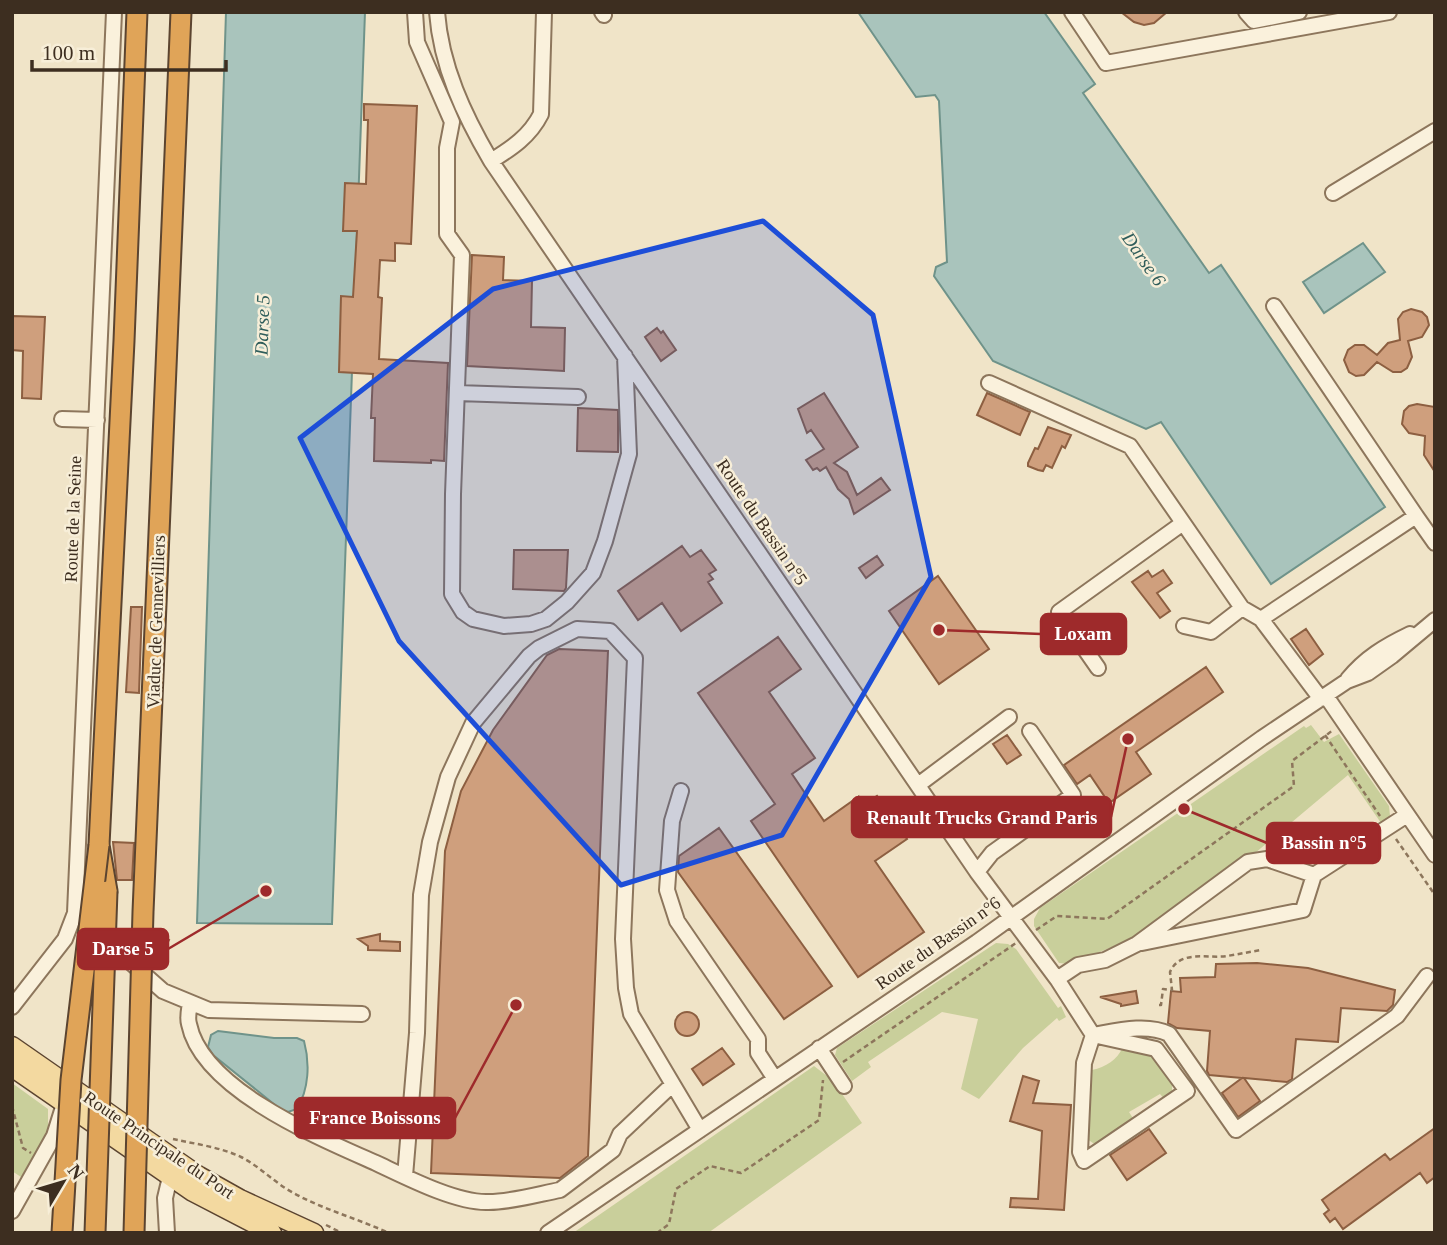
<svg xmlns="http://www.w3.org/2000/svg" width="1447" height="1245" font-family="'Times New Roman',serif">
<rect width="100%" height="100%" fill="#f0e4c8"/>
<path fill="#c9cf9b" d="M1311,725l13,17 15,-8 50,72 1,10 -9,7 -33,-48 -100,84 -119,81 -59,24 -11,-1 -25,-37v-7l6,-11 264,-182 2,2z
M996,943l12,1 8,5 42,59 3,-2 5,11 -7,4 -2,-3 -34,30 -44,51 -18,-10 17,-70 -36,-7 -74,50 3,5 -19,14 -17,-26 2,-7z
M1123,1047l31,10 18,26v16l-5,3 -7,-8 -31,18 7,11 -40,22 -9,-6 5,-69c14,-3 25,-10 31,-23z
M814,1066l13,10 2,-1 33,48 -154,110h-135z
M12,1083l36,26v28l-27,40 -9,-6z"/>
<path fill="#a9c4bc" stroke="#6f938a" stroke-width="2" d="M226,12h139l-33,912 -135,-1z
M858,12h186l51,72 -12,9 126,180 12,-8 164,242 -114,77 -110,-162 -15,7 -153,-68 -59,-85 2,-9 11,-5 -8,-161 -4,-6 -19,2z
M1363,243l22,29 -61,41 -21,-31z
M218,1031l56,7h23l7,3c6,22 5,48 -7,68l-9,3 -8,-3 -67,-54 -5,-8 3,-12z"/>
<path fill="#cf9f7d" stroke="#8d5f41" stroke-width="2" d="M1121,12h46l-13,11 -10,2 -10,-3z
M364,104l53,2 -6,138 -16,-1v18l-15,-1 -2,37 4,1 -3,61 69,4 -4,98 -13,-1v3l-57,-2 1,-43h-4l2,-44 -34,-2 2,-76 12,1 4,-66h-14l2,-48 21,1 2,-64h-4z
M472,255l32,2 -1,23 29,1 -1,46 34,1 -1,43 -97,-5z
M1411,309l11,3 5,5 2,8 -7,12 -14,4 4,16 -5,11 -6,4h-8l-16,-10 -13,13 -8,1 -7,-4 -5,-12 4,-10 7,-5h9l13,10 11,-12 12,-3 -2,-21 5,-7z
M12,316l33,1 -4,82 -19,-1 1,-47 -11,-1z
M657,328l4,5 2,-2 13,19 -15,11 -16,-24z
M824,393l34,54 -24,16 13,9 10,23 24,-17 9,12 -36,24 -5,-15 -11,-10 -12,-22 -6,4 -3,-3 -4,2 -7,-10 18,-11 -13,-19 -4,3 -9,-24z
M987,393l43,19 -10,23 -43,-20z
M1417,404l18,3v65l-11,-17 1,-19 -16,-3 -7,-9 2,-13 5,-5z
M578,408l40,2v42l-41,-1z
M1048,427l23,8 -6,13 -3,-2 -10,22 -6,-3 -3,6 -5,-1 -10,-4v-3l7,-15 3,1z
M682,546l8,11 11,-7 15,20 -7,4 4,5 -5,3 14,21 -41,28 -19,-28 -24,17 -20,-29z
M514,550h54l-2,38 -2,3 -51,-2z
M877,556l6,9 -17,13 -7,-10z
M1163,570l9,13 -15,10 13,18 -10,7 -28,-36 16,-11 4,6z
M938,576l51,73 -50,35 -50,-73z
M131,607h11l-3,86 -13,-1z
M1306,629l17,25 -14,11 -18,-26z
M778,637l23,32 -32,23 46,66 -23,16 32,47 34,-24 -2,13 21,-14 30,43 -32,22 49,71 -66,45 -107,-156 24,-17 -77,-111z
M559,649l49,2 -20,505 -28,22 -129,-5 14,-322 16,-60 32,-61 54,-75z
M1206,667l17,25 -87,60 15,22 -42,29 -19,-28 -13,9 -13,-19z
M1007,735l14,20 -14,9 -14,-20z
M719,828l113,158 -48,33 -106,-147 1,-16z
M113,842l21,1 -2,37h-15z
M155,932l14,8 -9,17 -6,-3z
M380,934v7l20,1v9l-32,-1v-4l-10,-7z
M1257,963l51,5 87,22 -2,15 -6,6 -46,-3 -3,34 -42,-3 -4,40 -5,3 -43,-4 16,23 -22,16 -16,-24 20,-15 -33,-3 -2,-4 3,-40 -33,-3 -9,-5 3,-32 10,1 -1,-14 35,-1 1,-13z
M1136,991l2,12 -17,3v-2l-21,-7z
M675 1024a12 12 0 1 1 24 0a12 12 0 1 1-24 0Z
M722,1048l12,16 -31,21 -11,-16z
M1023,1076l16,5 -6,22 38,2 -7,105 -54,-3 1,-9 27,1 4,-68 -32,-10z
M1435,1128v49l-8,6 -7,-10 -77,56 -8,-11 -5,4 -6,-8 5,-4 -7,-10 63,-46 5,6z
M1149,1129l17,24 -39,27 -17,-25z"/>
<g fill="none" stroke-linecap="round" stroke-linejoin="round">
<defs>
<path id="minor" d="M415,12l2,30 35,80 -5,26v86l15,21 -9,239 -1,100 11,18 10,7 31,7 27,-2 15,-5 21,-17 26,-29 12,-32 24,-87 -4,-98
M437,12c4,54 27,103 54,149l486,711 80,107 36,56c23,-4 54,-12 76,-1l67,96 161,-114 30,-40
M602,12l2,3
M1072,12l34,51 283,-51
M1246,12l8,9 45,-9
M491,161c21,-13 39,-25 50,-47l3,-102
M1333,193l102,-62
M1274,306l142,210
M989,383l141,63 112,162 19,11
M457,393l121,4
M62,419l35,1
M1184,626l27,6 31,-24
M1098,668l-39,-56 124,-89
M1348,679c17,-21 37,-33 62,-45
M1326,696l109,159
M1321,699l-60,-80 155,-103 19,27
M918,785l91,-68
M681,791l-9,30 -5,69 10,31 81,118v14l17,26
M977,872l15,-19 81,-58 -43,-64
M102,937l61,54 46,19 153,4
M1142,943l161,-33 11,-35
M1057,979l21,-14 27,-5 32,-16 111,-82 19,-3 47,16 93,-60
M190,1003c-1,7 -3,15 -1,21 13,66 133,115 187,139 30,14 78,39 110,39 21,1 53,-8 74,-12l53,-40 7,-16 52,-49
M12,1007l53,-68 10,-26 39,-901
M1093,1035l63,14 31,42 -103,70 -4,-9 4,-89z
M819,1048l25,38
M405,1176l12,-143 4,-138 9,-53 18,-65 25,-54 56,-67 10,-8 38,-19 33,2 25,27 -12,281 3,49 5,26 69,116
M12,1211l42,-75 10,-32
M167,1233l-2,-35 5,-21
M548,1233l429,-291 285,-204 85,-57 21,-8 24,-17 43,-36"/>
<path id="major" d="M12,1046l187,130 41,23 74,34
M12,1067l181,125 79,41"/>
<path id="highway" d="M107,891l-8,-46 25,-504 13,-329"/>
</defs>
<use href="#minor" stroke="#8d765c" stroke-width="18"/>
<use href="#major" stroke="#5b4430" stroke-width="21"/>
<use href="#highway" stroke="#5b4430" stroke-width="23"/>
<path stroke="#8d765c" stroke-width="2.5" stroke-dasharray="5 3.5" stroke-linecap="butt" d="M1325,735l55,81
M1396,839l39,56
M1036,930l21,-14 50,3 187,-133 -2,-25 41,-31
M1159,1005h2l2,-16 9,1 -2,-18c10,-23 39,-13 57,-16 12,-2 23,-4 34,-6
M843,1062l173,-119
M12,1106l11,42 8,5
M173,1139c22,5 47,8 68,18 16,8 29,21 44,31 32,20 69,29 104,45
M326,1225l16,8
M657,1233l12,-9 7,-35 34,-23 31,7 78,-53 4,-40"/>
<use href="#minor" stroke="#faf1dc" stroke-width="14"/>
<use href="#major" stroke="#f3d9a0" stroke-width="18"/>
<use href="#highway" stroke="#e0a458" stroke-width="19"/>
<defs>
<path id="highway-bridge" d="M62,1233l9,-153 28,-235
M95,1233l12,-342
M134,1233l9,-321 38,-900"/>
</defs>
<use href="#highway-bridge" stroke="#5b4430" stroke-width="23" stroke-linecap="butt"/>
<use href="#highway-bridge" stroke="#e0a458" stroke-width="19"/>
</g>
<path fill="#1d4ed8" fill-opacity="0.2" stroke="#1d4ed8" stroke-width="5" stroke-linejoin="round" d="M763,221l110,94 58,262 -149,258 -161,50 -222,-244 -99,-203 193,-149z"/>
<g text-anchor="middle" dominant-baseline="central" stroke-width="5" stroke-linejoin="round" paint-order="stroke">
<g font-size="18" fill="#3d2e20" stroke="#f7eed8">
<text transform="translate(73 519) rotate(-88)">Route de la Seine</text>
<text transform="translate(762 522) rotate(56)">Route du Bassin n°5</text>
<text transform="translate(156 622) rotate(-88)">Viaduc de Gennevilliers</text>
<text transform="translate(938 943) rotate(-35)">Route du Bassin n°6</text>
<text transform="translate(159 1145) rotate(34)">Route Principale du Port</text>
</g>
<g font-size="19" font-style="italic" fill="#2f5d5a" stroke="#f7eed8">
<text transform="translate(1144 259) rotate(55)">Darse 6</text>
<text transform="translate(262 325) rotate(-88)">Darse 5</text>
</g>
</g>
<path fill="none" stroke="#9e2a2b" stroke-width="2.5" d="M939 630L1041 634M1128 739L1111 817M1184 809L1267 843M266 891L168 949M516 1005L455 1118"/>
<g fill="#9e2a2b" stroke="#f7eed8" stroke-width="2.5">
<circle cx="939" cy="630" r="7"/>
<circle cx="1128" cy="739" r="7"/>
<circle cx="1184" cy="809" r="7"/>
<circle cx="266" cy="891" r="7"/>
<circle cx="516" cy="1005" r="7"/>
</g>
<g fill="#9e2a2b" stroke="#9e2a2b" stroke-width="2.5">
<rect x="1041" y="614" width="85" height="40" rx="7"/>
<rect x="852" y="797" width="259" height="40" rx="7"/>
<rect x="1267" y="823" width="113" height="40" rx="7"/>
<rect x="78" y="929" width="90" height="40" rx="7"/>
<rect x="295" y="1098" width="160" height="40" rx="7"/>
</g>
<g font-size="19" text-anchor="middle" font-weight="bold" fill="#fff">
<text x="1083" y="640">Loxam</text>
<text x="982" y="824">Renault Trucks Grand Paris</text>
<text x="1324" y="849">Bassin n°5</text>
<text x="123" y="955">Darse 5</text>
<text x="375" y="1124">France Boissons</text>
</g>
<rect width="1447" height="1245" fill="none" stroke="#3d2e20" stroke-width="28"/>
<g transform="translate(63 1182) rotate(52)" stroke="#f7eed8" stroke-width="5" paint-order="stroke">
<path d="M0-5L12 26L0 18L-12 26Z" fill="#3d2e20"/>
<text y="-10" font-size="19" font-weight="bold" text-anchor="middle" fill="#3d2e20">N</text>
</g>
<path d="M32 60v10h194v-10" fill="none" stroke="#3d2e20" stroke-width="3.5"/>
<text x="42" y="60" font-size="21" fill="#3d2e20" stroke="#f7eed8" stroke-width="5" paint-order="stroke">100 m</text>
</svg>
